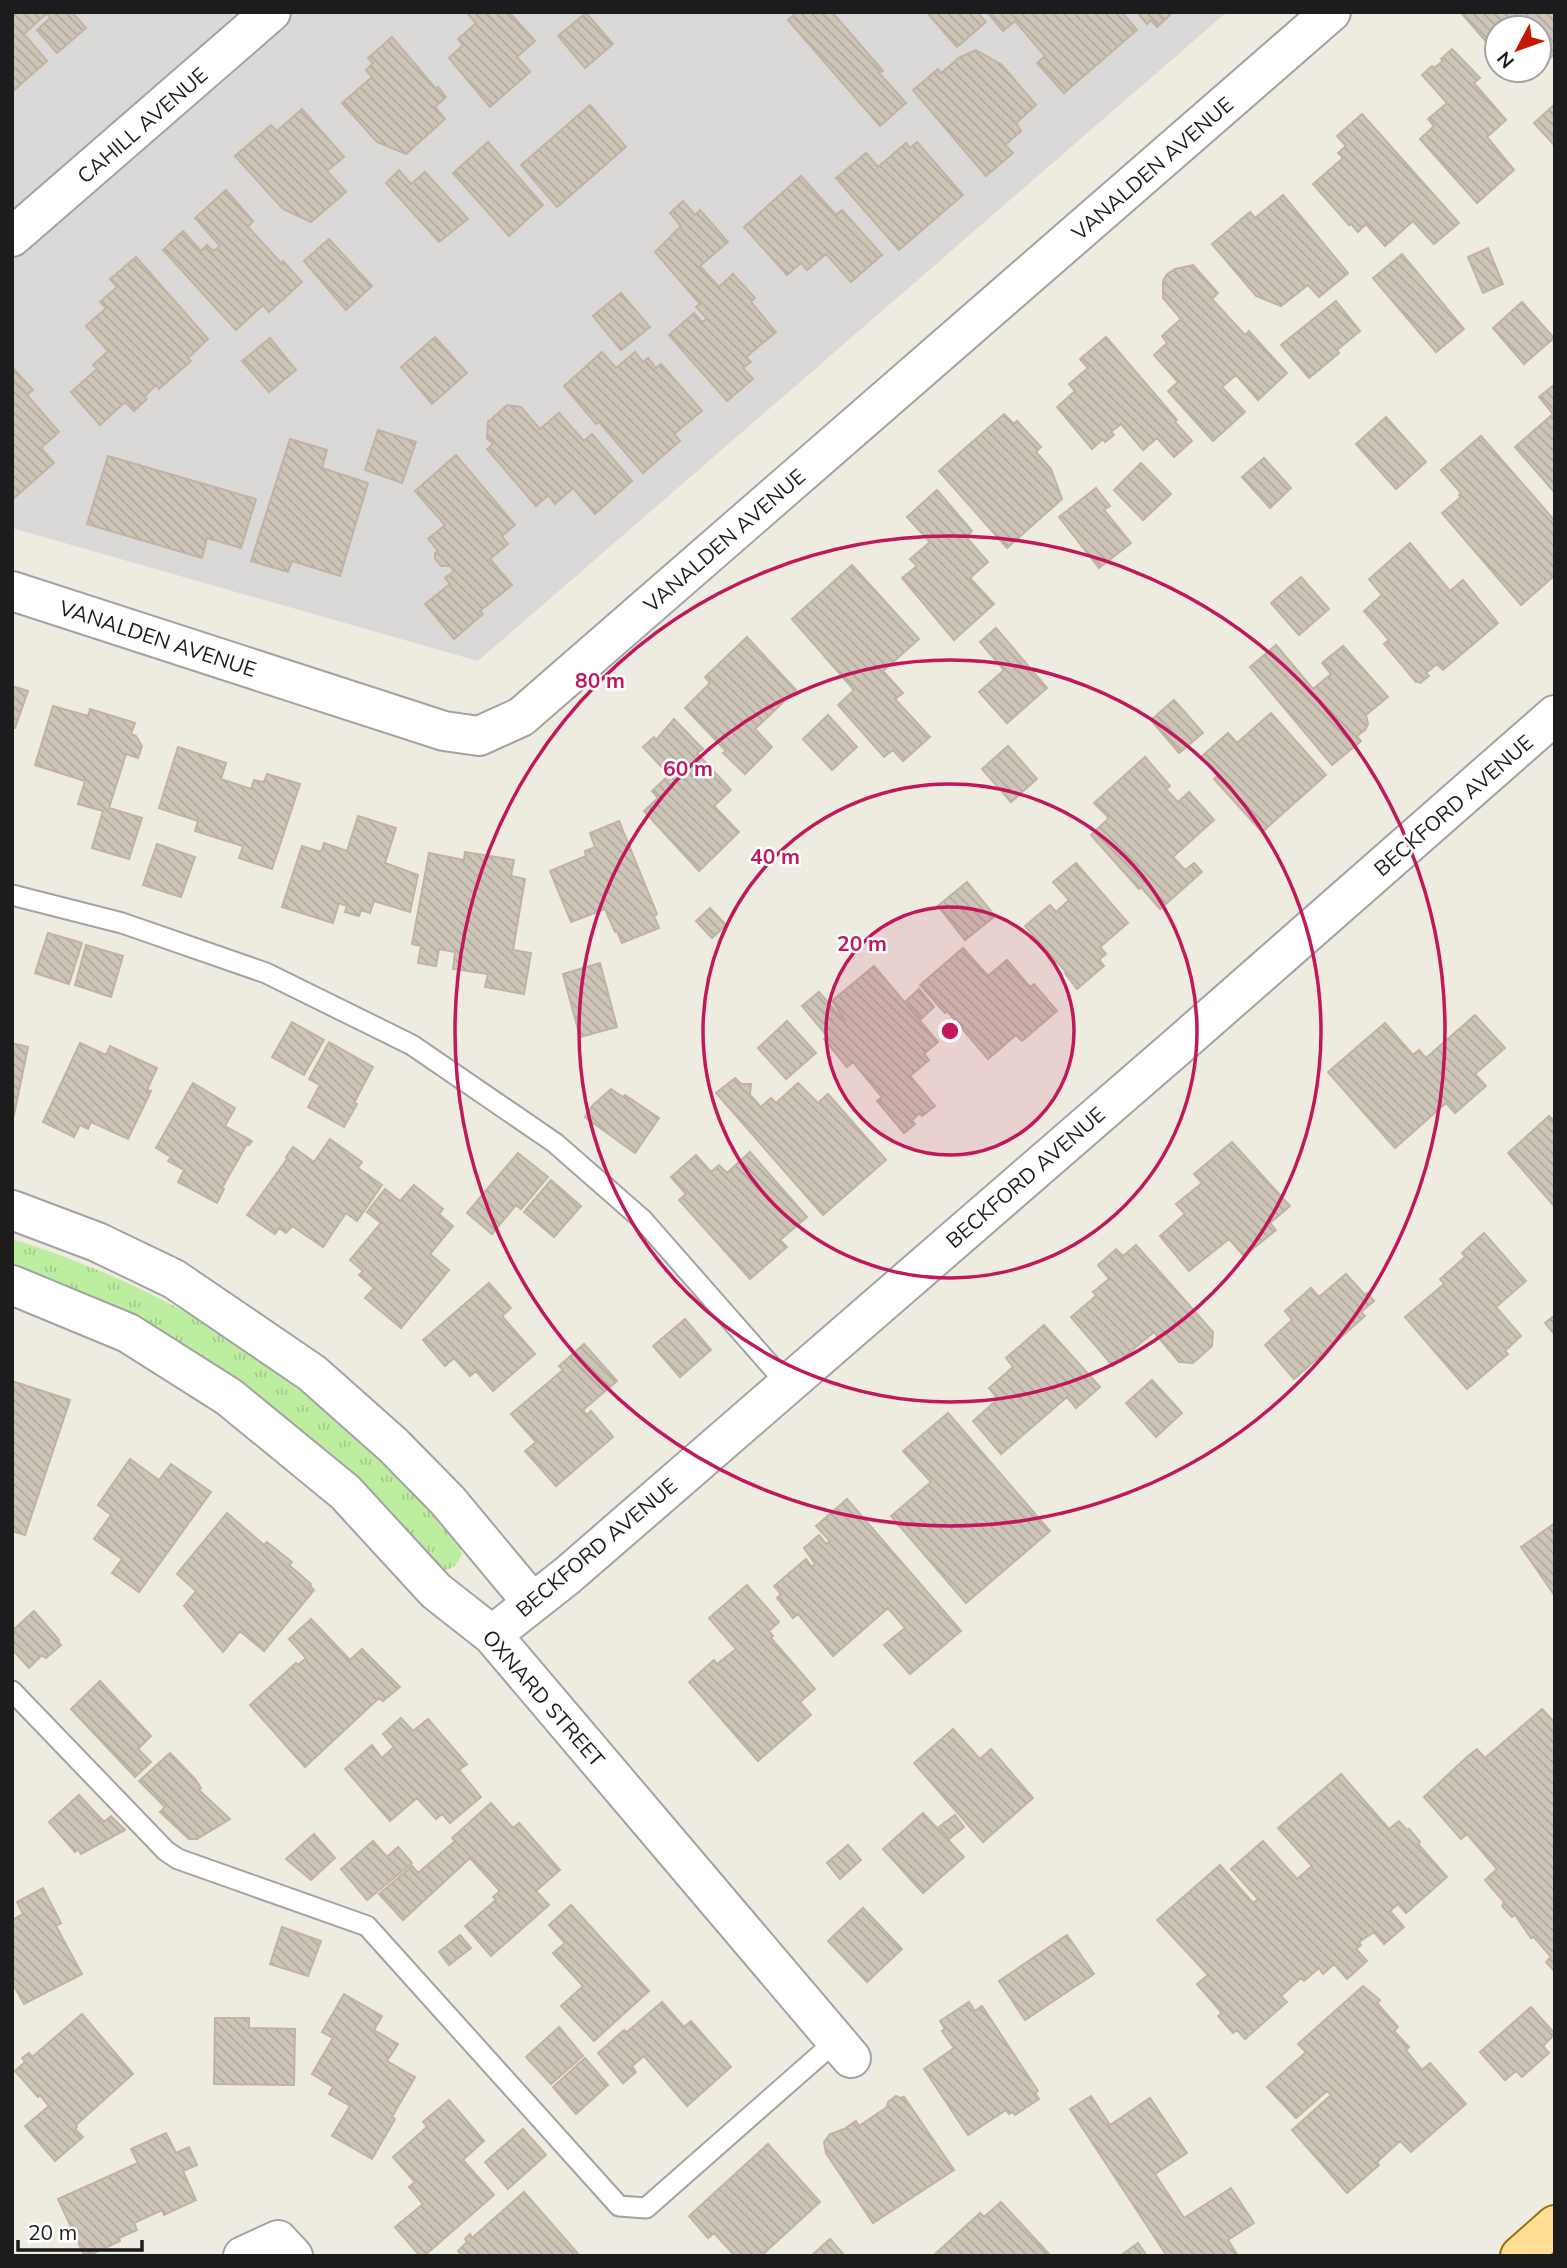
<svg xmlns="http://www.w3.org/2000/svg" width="1567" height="2268" font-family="Mulish,sans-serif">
<defs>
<pattern id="grass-tufts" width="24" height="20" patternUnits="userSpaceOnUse" patternTransform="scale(1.75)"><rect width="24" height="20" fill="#bdeea0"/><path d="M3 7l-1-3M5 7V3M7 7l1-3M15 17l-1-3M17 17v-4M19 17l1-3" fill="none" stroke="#a2cc89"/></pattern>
<pattern id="building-back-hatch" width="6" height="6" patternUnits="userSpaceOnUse" patternTransform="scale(1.75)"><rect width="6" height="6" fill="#cec5b9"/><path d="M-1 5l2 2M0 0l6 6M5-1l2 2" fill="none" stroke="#b0a99e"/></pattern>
</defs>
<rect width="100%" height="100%" fill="#eeebe0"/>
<path fill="#dad9d8" d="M12,12h1215l-749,649 -466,-133z"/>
<path fill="url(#grass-tufts)" d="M12,1239c102,31 213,87 297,153 21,16 40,36 58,55 29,29 57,59 85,89l7,9 3,9c-6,11 -8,16 -21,16l-66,-70 -61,-59 -54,-44 -100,-62 -148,-64z"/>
<path fill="url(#building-back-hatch)" stroke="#c1b3a1" stroke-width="2" d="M12,12h60l14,16 -29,25 -20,-23 13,-12 -3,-5 -23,21 23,27 -35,31z
M466,12h43l26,29 -18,16 13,15 -40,35 -41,-49 14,-13 -5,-6 18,-16z
M797,12h35l51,59 -4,2 27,30 -26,23 -92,-106z
M932,12h45l9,10 -29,25 -28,-32z
M987,12h135l15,18 -73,63 -27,-30 8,-7 -30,-35 -12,10z
M1137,12h36l-16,15 -6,-7 -4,4z
M1465,12h90v42l-16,13v-39h-42v26l-35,-40z
M586,13l27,31 -28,24 -27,-32z
M392,37l44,52 2,-2 8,10 -11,10 10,12 -39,35 -29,-12 -35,-39 30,-26 -6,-7 7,-7 -5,-5z
M1452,49l28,29 -6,5 32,37 -19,17 27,33 -37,33 -57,-64 14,-13 -6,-7 19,-16 -25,-28 10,-9 2,2 9,-7 -2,-2z
M976,50l26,15 34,40 -20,18 5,8 -16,14 8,8 -27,23 -73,-86 25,-21 3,4 19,-16z
M1511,70h25l-14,12z
M1555,104v42l-21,-23z
M590,105l36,42 -69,60 -36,-42z
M302,109l42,48 -17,14 19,21 -35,30 -28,-13 -48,-53 36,-31 6,6z
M1362,114l97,109 -25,21 -21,-23 -28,25 -19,-22 -8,8 -7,-8 -2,1 -36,-41 30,-26 -5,-5 8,-7 -9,-10z
M488,142l55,63 -34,31 -56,-63z
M917,142l46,53 -64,55 -63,-72 30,-25 12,14 28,-24 4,5z
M399,170l12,14 14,-12 43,47 -29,23 -53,-59z
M801,176l35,39 6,-5 40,45 -31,27 -25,-28 -19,16 -6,-7 -14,12 -43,-48z
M226,190l27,31 -5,6 34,37 1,-3 19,21 -33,30 -6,-7 -27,25 -73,-80 20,-19 18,20 6,-6 6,6 7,-5 -25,-28z
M1283,195l65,78 -29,24 -11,-12 -27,21 -25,-10 -44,-52 38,-32 5,6z
M683,201l12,14 5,-5 28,32 -28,24 19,21 14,-13 22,24 -4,4 25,30 -30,25 5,5 -8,6 10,11 -26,22 -58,-66 25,-22 8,9 5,-3 -11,-12 4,-3 -45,-52 26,-26 -11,-13z
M329,239l43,47 -26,24 -42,-49z
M1488,248l15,36 -20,9 -15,-36z
M1402,254l62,75 -28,23 -63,-74z
M136,257l72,82 -20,19 3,3 -32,28 -3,-4 -12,12 3,2 -13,12 -9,-9 -25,23 -29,-33 26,-23 -4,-4 15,-14 -22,-25 20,-18 -6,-6 17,-15 -7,-8z
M1193,265l25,28 -6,6 33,36 4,-4 38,42 -29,27 -22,-25 -14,12 23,25 -32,29 -45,-50 10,-9 -24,-27 13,-12 -5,-7 19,-17 -18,-21v-17l4,-7 8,-5z
M621,293l29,34 -29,23 -28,-34z
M1336,301l24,30 -23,19 2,3 -30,25 -28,-33z
M1522,302l32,36 -30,26 -31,-36z
M435,337l32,36 -35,31 -31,-37z
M1106,337l71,83 -2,2 17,19 -18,16 -17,-19 -14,12 -22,-26 -10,8 3,3 -9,7 -2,-3 -11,10 -35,-42 18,-16 -6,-7 19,-16 -8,-9z
M270,338l26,32 -27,22 -27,-31z
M602,352l14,16 19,-16 8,10 5,-4 8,10 5,-4 41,47 -28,23 6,7 -37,32 -44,-51 -3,2 -32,-38z
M12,367l21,23 -6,5 32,37 -18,16 13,15 -40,35 -2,-3z
M1555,384v109l-40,-46 38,-33 -14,-17z
M507,405l14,2 19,22 19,-16 25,28 8,-7 40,47 -37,33 -22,-26 -18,16 -7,-9 -12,11 -49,-57 6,-5 -6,-6 1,-16z
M1004,414l10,10 3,-3 24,26 -5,5 15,17 11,30 -55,49 -68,-77z
M1386,417l40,45 -30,27 -40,-45z
M378,430l38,12 -14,41 -37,-13z
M1481,436l74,85v54l-34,30 -79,-92 19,-16 -2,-2 2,-2 -20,-23z
M290,439l37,11 -5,18 46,15 -28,93 -48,-15 -4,11 -37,-11z
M456,455l59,70 -13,11 6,8 -18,15 22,26 -32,26 3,3 -29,25 -29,-35 25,-20 -5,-6 9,-7 -4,-5h-9l-6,-7v-6l3,-2 -10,-12 17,-14 -30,-34z
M108,456l148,43 -15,49 -34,-10 -5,20 -115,-34z
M1264,458l27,30 -21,20 -28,-31z
M1141,463l30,31 -28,26 -29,-30z
M1096,488l14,18 -6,4 27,33 -32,25 -40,-51z
M937,490l35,41 -6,6 22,25 -18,16 24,26 -40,36 -52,-62 15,-12 -7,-7 20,-17 -23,-25z
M1410,543l40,48 13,-11 35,43 -55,47 -6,-6 -11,9 3,3 -9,7 -3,-2 -1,1 -32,-38 5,-4 -25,-29 18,-16 -13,-16z
M852,565l67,74 -36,32 20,22 -8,6 35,38 -27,24 -10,-11 -9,7 -46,-52 16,-15 -62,-71z
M1301,577l28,32 -30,26 -28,-32z
M996,628l51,60 -40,35 -28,-31 25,-22 -24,-28z
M747,637l49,53 -41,39 17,18 -27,27 -22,-21 3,-2 -41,-43 25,-25 -5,-6z
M1276,645l37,44 18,-15 -9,-11 21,-17 45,51 -22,18 2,9 -3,6 -8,6 4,5 -29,24 -82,-98z
M12,686l16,5 -13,37 -3,-1z
M1174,700l29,33 -24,20 -28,-33z
M53,706l35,10 2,-7 45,14 -4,11 5,2 6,10 -4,12 -12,-4 -17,54 33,10 -13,41 -37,-11 11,-37 -25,-7 7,-23 -50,-16z
M1271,713l55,62 -64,57 -48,-53 4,-4 -17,-18 27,-24 9,10z
M828,715l29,32 -25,23 -29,-31z
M674,719l29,30 -6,4 34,37 -17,16 25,26 -40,39 -55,-60 14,-13 -6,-7 17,-16 -26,-28 11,-10 2,3z
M1008,746l29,33 -26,23 -29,-33z
M178,747l48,16 -5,16 30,10 3,-9 10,2 3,-8 33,10 -28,85 -33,-11 4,-12 -48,-15 3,-10 -39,-13z
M1145,757l25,29 -4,3 12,13 11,-10 25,28 -41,37 12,13 9,-7 8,9 -42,37 -19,-22 -2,2 -48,-54 18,-17 -15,-15z
M358,816l38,12 -11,35 33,12 -8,37 -36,-11 -4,12 -9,-3 -2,6 -14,-4 2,-6 -8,-3 -6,20 -51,-16 20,-61 19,6 3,-9 23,8z
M619,821l38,93 -3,2 5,12 -37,15 -5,-12 -2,1 -10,-23 -34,13 -21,-51 36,-15 -1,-5 10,-4 -5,-14z
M157,844l38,13 -14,40 -38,-12z
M465,852l49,8 -3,16 14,3 -12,71 18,3 -7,41 -39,-7 3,-13 -35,-5 2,-17 -16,-3 -3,17 -18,-3 3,-17 -9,-2 17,-91 35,7z
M1076,863l52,60 -28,24 6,7 -7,6 5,6 -27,23 -12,-16 1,-1 -41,-46 25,-21 6,7 13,-12 -16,-18z
M967,882l28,34 -30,24 -27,-34z
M710,908l16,17 -14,13 -16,-17z
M48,933l34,10 -13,41 -34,-11z
M86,945l37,11 -12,41 -36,-12z
M963,948l25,28 19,-16 23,27 4,-3 23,27 -35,30 -6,-6 -28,24 -41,-48 -2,2 -25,-28z
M600,963l17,64 -37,10 -17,-63z
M874,966l64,76 -14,12 5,6 -19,16 25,30 -13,10 -2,-3 -8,7 3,4 -11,9 -27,-32 5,-4 -29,-35 -6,5 -23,-28 3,-3 -25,-30 17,-14 25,29 1,-1 -13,-19z
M919,989l15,18 -13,12 -15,-18z
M1475,1015l30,33 -30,26 11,12 -31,27 -9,-10 -51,45 -67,-76 57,-49 28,32 6,-5 7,8z
M787,1021l29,32 -30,26 -28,-31z
M292,1022l32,18 -20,35 -32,-18z
M329,1042l44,25 -19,36 3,1 -13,23 -36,-20 12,-22 -11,-6z
M12,1043l16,4 -14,68 -2,-1z
M80,1043l26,12 4,-9 47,22 -10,22 4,1 -23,48 -37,-17 -3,7 -8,-4 -6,12 -31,-15z
M735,1078l6,6h10l-1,11 11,12 10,-9 5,5 22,-20 20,20 10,-9 58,66 -63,55 -107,-122z
M193,1083l42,25 -10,18 27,15 -3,4 -2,-1 -25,44 2,1 -7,14 -39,-21 6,-12 -16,-9 3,-4 -15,-9z
M611,1089l12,8 2,-2 34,23 -24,35 -50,-36 8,-12z
M1549,1116l6,6v85l-47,-54z
M330,1139l32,23 -4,6 24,17 -25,36 -11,-8 -23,34 -31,-21 -6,7 -7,-5 -4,6 -28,-19 40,-56 -1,-2 7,-10 21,15z
M1232,1142l58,64 -20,17 6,7 -32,26 -15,-17 -40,32 -29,-35 25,-22 -9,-10 26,-21 -8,-9z
M750,1152l57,65 -27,23 7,7 -37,32 -71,-79 7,-6 -15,-17 25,-22 15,17 8,-7 8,8z
M518,1153l30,24 -27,32 -5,-4 -24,29 -25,-21z
M551,1180l30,26 -27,31 -30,-25z
M414,1185l29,24 -4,5 14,12 -23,28 19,16 -48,58 -36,-30 9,-10 -15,-13 4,-4 -13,-11 31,-37 -14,-11 18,-23 15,12z
M1484,1233l42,48 -30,26 25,29 -16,15 3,3 -41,35 -62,-72 39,-33 -4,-5 25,-22 -3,-4z
M1136,1245l77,87 -1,14 -19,17 -14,-1 -25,-30 -41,34 -42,-49 25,-21 -3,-4 16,-13 -11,-14 18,-16 7,7z
M1346,1274l19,21 2,-2 7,8 -13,11 4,4 -71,63 -29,-34 27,-25 -7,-9 26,-23 8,9z
M489,1283l22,25 -9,8 33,38 -42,37 -17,-20 -6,5 -16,-18 -9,8 -22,-26z
M1555,1315v20l-10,-12z
M685,1319l26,31 -31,27 -27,-31z
M1044,1325l56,62 -24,21 -9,-11 -66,57 -28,-33 25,-22 -9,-11 24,-21 -7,-9z
M584,1344l33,37 -34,29 4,5 4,-4 22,26 -57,49 -31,-35 11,-9 -25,-28 52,-44 -4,-4z
M1152,1380l30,33 -26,24 -30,-34z
M12,1381l58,19 -45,135 -13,-4z
M948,1413l102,118 -84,72 -75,-87 40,-34 -28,-31z
M130,1459l29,21 12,-16 40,28 -72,100 -27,-19 10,-14 -28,-20 17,-24 -13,-10z
M847,1499l114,132 -51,43 -26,-29 21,-17 -17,-20 -55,48 -35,-42 -5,4 -16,-20 4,-4 -7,-8 32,-27 6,8 3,-3 -11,-16 15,-13 7,9 4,-3 -14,-15z
M227,1513l37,32 3,-3 25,20 -3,3 22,19 -1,2 4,4 -50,61 -24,-20 -17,21 -39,-46 12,-15 -19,-17z
M1555,1523v73l-34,-49z
M747,1585l32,37 -10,9 4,5 -2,2 44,51 -15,13 11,13 -53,46 -69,-79 25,-22 3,4 19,-15 -27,-31z
M34,1611l25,29 -1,1 3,4 -15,13 -4,-3 -13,13 -17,-19v-18z
M311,1619l39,41 12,-11 38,38 -17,14 -4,-3 -74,69 -55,-62 46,-42 2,2 8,-7 -17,-19z
M100,1681l51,55 -13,13 13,13 -16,15 -64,-68z
M1542,1709l13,14v249l-9,-10 5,-5 -17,-20 -3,1 -16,-23 -3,2 -10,-11 2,-4 -19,-22 12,-11 -30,-35 -6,5 -37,-42 44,-41 9,-7 8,9z
M401,1718l12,13 15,-12 39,45 -8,6 22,27 -31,26 -8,-9 -6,5 -19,-21 -27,23 -45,-52 27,-24 10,13 12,-11 -11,-13z
M953,1729l27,30 11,-10 42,49 -50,44 -69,-79z
M170,1753l25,26 6,9 -2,2 31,29 -33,20h-8l-29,-27 5,-5 -26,-26z
M1341,1774l48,55 10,-8 8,9 2,-1 11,13 -2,2 29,33 -41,36 -8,-9 -8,7 14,16 -20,17 -10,-12 -15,10 2,3 -5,4 11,12 -20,18 -13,-15 -11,10 -4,-6 -15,13 -3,-3 -20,18 6,6 -42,37 -8,-9 -4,3 -15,-17 4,-3 -25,-29 11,-9 -51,-55 63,-55 33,38 5,-4 -27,-30 32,-28 34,38 15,-13 -34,-38z
M79,1795l25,27 7,-6 14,14 -44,24 -3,-5 -3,3 -26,-30z
M491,1803l22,25 6,-5 41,47 -24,21 13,14 -58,51 -26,-30 31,-26 -3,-3 7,-6 -30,-33 -67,62 -24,-26 33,-28 6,7 37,-32 -3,-3z
M923,1813l41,44 -41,36 -40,-44z
M955,1815l9,12 -15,12 -10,-12z
M314,1834l21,24 -24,22 -25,-21z
M373,1841l14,16 11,-10 14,16 -45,37 -26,-31z
M848,1845l13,15 -21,19 -13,-16z
M43,1888l18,35 -5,3 26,48 -58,30 -10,-18 -2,1v-67l11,-6 -6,-12z
M571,1905l78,86 -55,50 -33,-35 22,-20 -30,-33 12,-10 -16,-18z
M863,1908l39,41 -35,33 -39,-41z
M282,1927l39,14 -13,35 -38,-12z
M460,1935l11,13 -22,17 -10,-13z
M1067,1935l27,39 -69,46 -26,-39z
M1363,1986l17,14 -3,3 21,24 -4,4 15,16 -3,3 16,20 8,-7 36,41 -55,48 -11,-11 -23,21 2,3 -32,28 -55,-63 39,-35 -4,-4 -31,27 -29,-31 39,-35 -8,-8z
M344,1994l38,22 -8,14 24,14 -11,17 28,16 -23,40 3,2 -23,40 -40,-23 18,-30 -21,-12 4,-7 -21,-13 21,-36 -11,-6z
M662,2002l22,25 7,-6 40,46 -44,39 -43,-50 -12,10 4,6 -13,11 -25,-30 26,-23 3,2z
M969,2002l6,9 7,-5 56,85 -3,2 4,6 -24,16 -2,-3 -4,2 -3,-4 -38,25 -44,-66 30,-21 -12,-17 3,-2 -5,-8z
M1531,2007l24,27 -12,12 6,7 -27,24 -6,-6 -11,9 -25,-28z
M82,2014l51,60 -57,51 1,2 -2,2 8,8 -28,24 -30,-35 24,-20 -9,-11 -2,2 -23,-26 10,-9 -3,-4 7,-5 3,4z
M215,2018h34v10l46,1 -1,56 -80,-1z
M559,2027l24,29 -32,28 -25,-27z
M585,2058l23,27 -32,29 -23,-27z
M896,2096l4,2 4,-1 50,73 -81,53 -47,-70 -2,-11 6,-8 14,-5 12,-8 3,5 28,-19 1,-5z
M1091,2096l19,29 40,-27 37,55 -32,21 29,44 47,-30 23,35 -26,17 10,16h-71l-97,-147z
M449,2100l35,41 -21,19 31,35 -70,61h-4l-25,-29 28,-23 -14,-17 6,-5 -22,-25 34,-30 -4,-5z
M523,2129l23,26 -38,34 -23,-27z
M166,2133l10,20 13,-6 8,18 -14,6 13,29 -32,15 -2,-5 -28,13 3,7 -18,8 1,3 -30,14 -1,-2 -5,2 -26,-56 80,-36 -7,-14z
M768,2144l52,58 -59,54h-26l-21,-23 -6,5 -19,-22z
M524,2192l56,64h-117l-5,-5 9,-9 -2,-3 5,-5 2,4z
M1001,2202l50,54h-118l47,-43 4,4z
M830,2239l15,17h-34z
M1138,2243l9,13h-27z"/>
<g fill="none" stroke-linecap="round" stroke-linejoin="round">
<defs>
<path id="service" d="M12,895l110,28 144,50 146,72 143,98 88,77 143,163
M12,1691l154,160 12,8 189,67 252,280 27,2 191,-168"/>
<path id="minor" d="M12,237l259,-225
M12,591l432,140 35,5 42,-19 810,-705
M12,1210l85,32 77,37 138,94 81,72 55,56 84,101
M12,1285l116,48 101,64 116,95 91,99 56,44 359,423
M492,1635l76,-60 618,-536 369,-324
M243,2256l35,-16 15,16"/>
<path id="primary" d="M1520,2256l35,-31"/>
</defs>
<use href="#service" stroke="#a3a3a3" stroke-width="23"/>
<use href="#minor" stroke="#a3a3a3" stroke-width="42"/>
<use href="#primary" stroke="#937400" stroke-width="42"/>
<use href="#service" stroke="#fff" stroke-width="19"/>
<use href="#minor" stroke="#fff" stroke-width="38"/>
<use href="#primary" stroke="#ffdd94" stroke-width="38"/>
</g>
<circle cx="950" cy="1031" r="124" fill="#c2185b" fill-opacity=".12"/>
<g fill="none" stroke="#c2185b" stroke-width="3.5">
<circle cx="950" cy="1031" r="124"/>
<circle cx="950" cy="1031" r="247"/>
<circle cx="950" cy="1031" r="371"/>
<circle cx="950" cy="1031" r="495"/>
</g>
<g text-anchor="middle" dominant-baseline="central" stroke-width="5" stroke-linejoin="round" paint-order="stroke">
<g font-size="21" fill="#1c1c1c" stroke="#fff">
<text transform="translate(142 125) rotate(-41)">CAHILL AVENUE</text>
<text transform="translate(1152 168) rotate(-41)">VANALDEN AVENUE</text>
<text transform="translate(724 540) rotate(-41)">VANALDEN AVENUE</text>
<text transform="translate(158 638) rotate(18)">VANALDEN AVENUE</text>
<text transform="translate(1453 805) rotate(-41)">BECKFORD AVENUE</text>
<text transform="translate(1025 1177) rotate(-41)">BECKFORD AVENUE</text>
<text transform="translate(596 1547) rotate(-40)">BECKFORD AVENUE</text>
<text transform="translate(544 1698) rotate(49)">OXNARD STREET</text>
</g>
</g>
<circle cx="950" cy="1031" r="10" fill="#c2185b" stroke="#fff" stroke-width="3.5"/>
<g font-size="21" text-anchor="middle" font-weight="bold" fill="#c2185b" stroke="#fff" stroke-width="5" stroke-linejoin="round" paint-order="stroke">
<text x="600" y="688">80 m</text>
<text x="688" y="776">60 m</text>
<text x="775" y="864">40 m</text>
<text x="862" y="951">20 m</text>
</g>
<rect width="1567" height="2268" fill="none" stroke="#1c1c1c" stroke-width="28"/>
<g transform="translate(1518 49) rotate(229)"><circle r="33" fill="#ffffff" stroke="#a4a4a4" stroke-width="2"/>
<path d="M0-5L12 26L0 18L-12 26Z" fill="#c71700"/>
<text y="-10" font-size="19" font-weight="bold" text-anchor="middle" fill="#1c1c1c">N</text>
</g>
<path d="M18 2240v10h124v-10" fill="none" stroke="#1c1c1c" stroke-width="3.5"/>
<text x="28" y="2240" font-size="21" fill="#1c1c1c" stroke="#ffffff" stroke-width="5" paint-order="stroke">20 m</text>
</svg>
